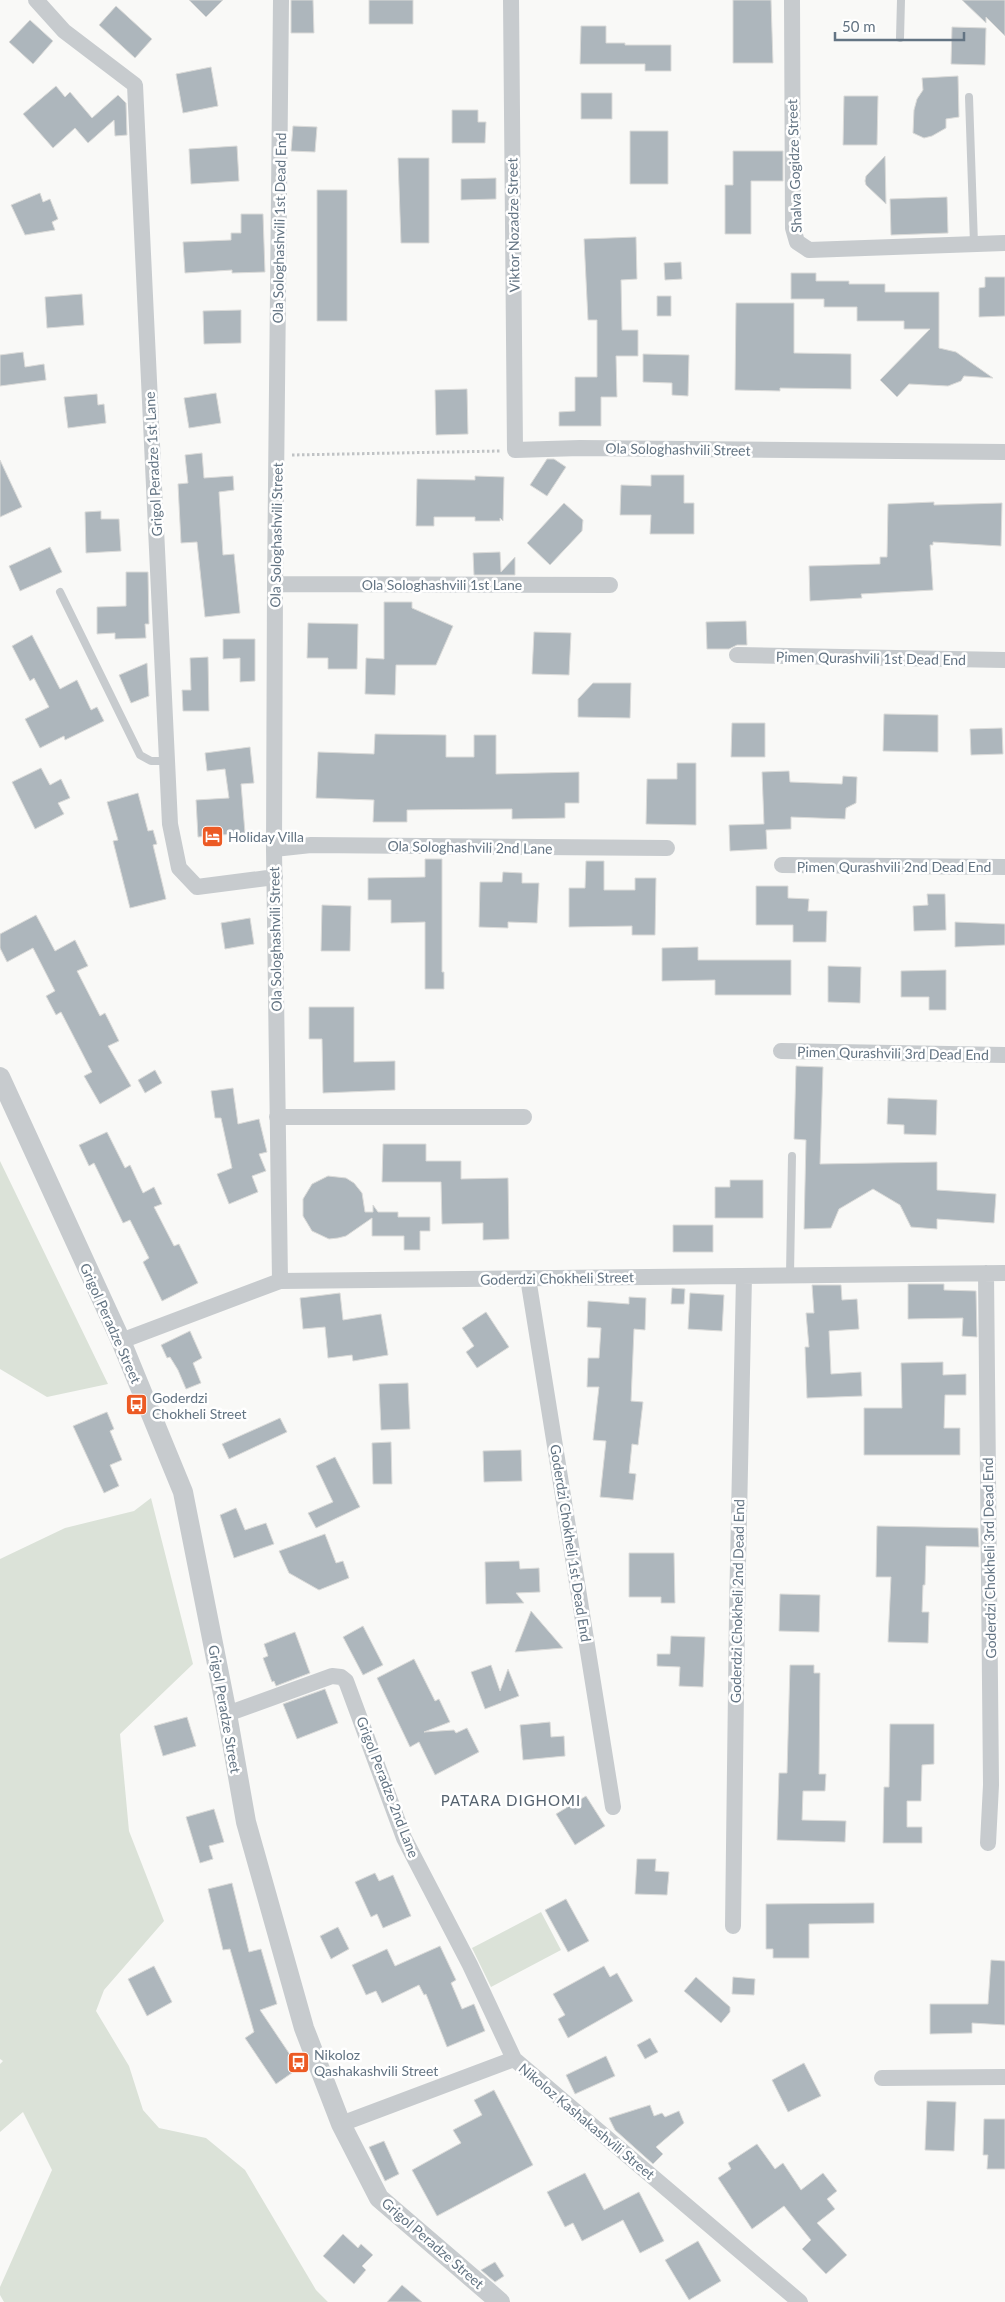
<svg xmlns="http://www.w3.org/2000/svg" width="1005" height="2302" font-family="Lato,sans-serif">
<rect width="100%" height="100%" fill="#f9f9f7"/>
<path fill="#dbe2d8" d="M0,1161l108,223 -61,13 -47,-28z
M151,1498l42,166 -73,70 9,97 35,90 -60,69 -8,21 33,55 14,44 16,18 47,10 39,32 71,120 12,12h-324l-4,-7v-8l52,-117 -29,-58 -23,20v-68l3,-3 -3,-2v-500l65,-31 69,-17z
M541,1912l20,38 -70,37 -19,-39z"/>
<path fill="#adb6bc" stroke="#dbdbd9" d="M189,0h34l-17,17z
M291,0h22l1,33h-23z
M369,0h44v24h-44z
M733,0h38l2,63h-40z
M962,0h43v36l-19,-19v6z
M116,6l36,33 -17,19 -36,-33z
M30,20l23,21 -20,23 -24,-22z
M581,26h25v17h19v2h46v26h-26v-7h-65z
M952,27l34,1 -1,37 -34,-1z
M211,67l7,39 -35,7 -7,-39z
M958,76l1,41 -13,2v9l-14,8 -8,2 -11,-5 1,-23 3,-11 6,-9 -1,-12z
M56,86l9,11 5,-5 22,26 26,-23 8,8 1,32 -12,1 -1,-16 -26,23 -13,-15 -22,20 -30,-34z
M581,93h31v26h-31z
M844,96h34l-1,49h-34z
M452,110h26v12h8l-1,21h-33z
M293,126l24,1 -2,25 -24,-1z
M630,131h38v53h-38z
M237,146l2,35 -48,3 -2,-35z
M733,151h50v30h-32v53h-26v-49h8z
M885,156l1,48 -20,-19 -1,-4 1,-5z
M398,158h31v85h-28z
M496,178v21l-35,1v-21z
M317,190h30v131h-30z
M40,193l3,9 7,-3 8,20 -6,3 3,8 -30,5 -14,-30z
M947,197l1,36 -57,2 -1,-36z
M241,214h22l2,58 -33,1v-3l-47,3 -2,-31 48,-2v-7h10z
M636,237l1,42 -16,1 1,50h16v26h-22l1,41h-16v29h-42v-14l16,-1v-34h22v-57h-9l-4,-81z
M681,262l1,17 -17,1 -1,-17z
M791,273h25v8h33v3h36v8h54v56l17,4 37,26 -29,-2 -3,5 -13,5 -39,-2 -12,13 -17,-17 50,-51h-26v-8h-47v-14h-33v-8h-33z
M985,277h20v39l-26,1v-29l6,-1z
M82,294l2,31 -37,3 -2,-31z
M657,296h14v20h-14z
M736,303h58v50l57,1v35l-71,-1v3l-45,-1z
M241,310v33l-37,1 -1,-33z
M23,352l2,15 19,-3 2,16 -46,6v-31z
M643,354l46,1 -1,41 -16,-1v-12l-29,-1z
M467,389l1,45 -32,1 -1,-45z
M216,393l5,30 -32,5 -5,-30z
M97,394l1,11 6,-1 2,19 -38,5 -4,-31z
M202,453l2,25 29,-2 1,14 -15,2 4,63 11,-1 6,59 -35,4 -8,-75 -16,1 -3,-59 10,-1 -3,-28z
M547,459h7l12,8 -19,29 -17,-11z
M0,460l22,47 -22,10z
M651,475h33v28h10v31h-44l1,-19h-31l1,-30 30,1z
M475,476l29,1 -1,44 -3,-3v3h-25v-4h-41v9h-18l1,-47 58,1z
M934,502v3l68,-2 -1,43 -68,-4v3h-3l3,45 -72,4 1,4 -52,3 -1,-35 71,-2v-7h7l1,-53z
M564,503l19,17 -1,11 -32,34 -23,-22z
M101,511v8h18l2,32 -35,2 -1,-41z
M50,547l12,25 -42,19 -11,-25z
M500,552l1,20 14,-15v18h-41l-1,-22z
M126,572h22l1,52h-4l1,14 -31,1v-6l-18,1v-27l29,-1z
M384,602h28v6l41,18 -17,39h-40l-1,30 -30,-1 1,-36 18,1z
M746,621l1,24h-10l-8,4h-22l-1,-27z
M308,623l50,1 -1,45h-29v-11h-21z
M534,632l37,1 -2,42 -37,-1z
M32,635l28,54 17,-9 14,30 6,-3 7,14 -39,19 -1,-4 -24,12 -15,-29 24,-12 -15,-29 -4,3 -18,-35z
M223,639h32v42l-15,1v-24l-17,1z
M208,657l1,54h-26l-1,-21h9l-1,-32z
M147,663l2,33 -18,7 -12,-28z
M593,683h38l-1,35 -52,-1v-18z
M884,714l54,1v37l-55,-1z
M732,723h33v34h-34z
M1002,728l1,26 -32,1 -1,-26z
M375,734l71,1v22h28v-22h22v39l83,-2v31h-14v15l-53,1v-10l-105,1v12h-34l1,-22 -58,-2 2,-46 56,2z
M250,747l4,36 -13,1 4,49 -47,4 -2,-37 33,-2 -4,-29 -18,2 -2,-18z
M677,763h19v62l-50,-1 1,-45h30z
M41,768l9,17 11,-6 9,19 -12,5 6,11 -29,15 -23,-47z
M789,771l1,11 52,2 1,-8 14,1 -1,26 -10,5 -1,11 -54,-2v12l-25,1 1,19 -37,2 -1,-26 35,-1 -2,-52z
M138,793l10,38 5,-1 4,14 -4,1 13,54 -36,9 -17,-67 5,-1 -11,-38z
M425,859h17v113h2v17h-19v-67l-34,1v-23h-23v-22l57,-1z
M586,861h18v29h31v-12h21l-1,57h-23v-9l-63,1v-39h16z
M503,872l19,1v10h17l-2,40 -29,-1v6l-29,-1 1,-45h22z
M756,886h32v12l21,1 -1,12h19l-1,31h-33v-17h-37z
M927,894h18l1,36 -32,1 -1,-25 15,-1z
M322,905l29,1 -1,45h-29z
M36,915l19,36 20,-11 13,26 -11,5 23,45 5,-3 14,28 -11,5 23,40 -31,18 -16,-28 8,-4 -31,-60 -5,3 -10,-19 9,-5 -22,-43 -26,14 -7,-14v-14z
M250,918l4,26 -29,5 -4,-26z
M955,922l50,2v21l-50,2z
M698,947v13h93v35h-76v-15l-53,1v-33z
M828,966l33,1 -1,36 -32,-1z
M946,970v40h-17v-13h-28v-26z
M309,1007h45v55l41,-1v29l-72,3 -1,-54h-13z
M796,1066l27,1 -3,97 117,-2v28l59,4 -2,29 -57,-4v10l-26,-2 -11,-22 -27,-16 -34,20 -8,19 -27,1 2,-89 -12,-1z
M155,1070l7,13 -17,10 -7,-13z
M233,1088l5,36 21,-5 8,33 -8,2 7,17 -14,5 6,16 -29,12 -12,-30 15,-6 -11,-50h-6l-4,-27z
M888,1098l49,2 -1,35 -32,-1v-9l-17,-1z
M107,1132l18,36 5,-3 13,28 11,-6 8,17 -8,3 20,39 5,-2 19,39 -36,18 -19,-39 6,-4 -19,-38 -7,3 -29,-60 -5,3 -10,-21z
M383,1144h43v17h35v18l47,-1 1,61 -26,1v-17l-41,1 -1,-42h-59z
M328,1176l18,2 8,5 8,10 3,19h8v-7l5,7h20v5h32v14h-10v19h-16v-14h-32v-18l-26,18 -8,2 -9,1 -17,-8 -9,-15v-17l9,-15z
M730,1180h33v38h-48v-31h15z
M673,1225h40v27h-40z
M908,1284h36v6l32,1 1,46 -15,-1 1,-18 -55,1z
M812,1285h29l1,15 15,-1 2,30 -30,2 2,43 30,-2 1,24 -55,2 -2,-51h4l-3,-34h8z
M672,1288l13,1 -1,15h-13z
M340,1293l3,27 38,-6 7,41 -35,6 -1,-6 -24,3 -3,-31 -22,2 -3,-31z
M690,1293l34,2 -2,36 -34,-2z
M629,1297l17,1 -1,32 -11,-1 -3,72 12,1 -5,43 -6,-1 -3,29 7,1 -3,26 -33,-3 6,-56 -13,-1 6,-53h-12l1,-29h11l2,-30 -14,-1 1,-26 41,3z
M486,1312l23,35 -32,21 -11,-16 8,-6 -12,-18z
M190,1331l12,27 -9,5 8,20 -15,6 -8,-19 -8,-13 -3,1 -6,-13z
M943,1362v13l23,-1v21h-21l-1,33h16v27h-96v-47h38l-1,-45z
M408,1383l2,46 -29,1 -2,-46z
M107,1412l7,17 -4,2 12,29 -12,5 9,21 -15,7 -31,-67z
M280,1418l7,14 -58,27 -7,-15z
M391,1442l1,42h-19l-1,-41z
M521,1450l1,31 -38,1 -1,-31z
M335,1457l25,50 -44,21 -8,-15 25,-11 -17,-36z
M236,1508l9,22 21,-7 8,21 -40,14 -14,-43z
M877,1526l101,2 1,19 -53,-1 -1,39h-2l-1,27h7l-1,31 -40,-1 3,-65h-15z
M325,1534l11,29 7,-2 6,17 -30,12 -30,-17 -10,-22z
M629,1553h45l1,50h-14v-6h-32z
M519,1561l1,8 19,-1 1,24 -24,1 8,10 -38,1 -1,-42z
M780,1594l40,1 -1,37 -40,-1z
M531,1611l32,37 -48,4z
M363,1626l20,39 -20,10 -20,-38z
M295,1632l15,41 -34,13 -2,-5 -2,1 -9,-24 5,-2 -4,-12z
M671,1636l34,1 -2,50 -24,-1 1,-19 -23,-1v-12h13z
M414,1659l21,42 4,-2 11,23 -26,10 30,-2 2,3 11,-5 12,24 -44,23 -16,-33 -9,5 -33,-69z
M491,1665l9,26 8,-22 11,27 -34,13 -14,-37z
M790,1665h24v8h6l-1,101h7l-1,17h-22l-1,29 44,1 -1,21 -68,-2 2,-67h8z
M325,1689l13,34 -41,16 -14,-35z
M187,1717l9,29 -33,10 -9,-30z
M550,1722l1,15 13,-1 1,20 -42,4 -3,-35z
M890,1724h44v40l-12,1 -1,36h-14v26h15v16h-39l1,-56h5z
M586,1796l19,30 -30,19 -19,-31z
M214,1809l10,33 -15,4 4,13 -13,4 -14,-46z
M637,1859h19l-1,12 14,1 -2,23 -32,-1z
M375,1873l4,8 14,-6 18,41 -28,12 -6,-14 -6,3 -16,-35z
M232,1883l17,69 12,-3 16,55 -17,6 39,58 -23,16 -31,-46 9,-6 -24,-83 -7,1 -15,-61z
M566,1899l23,42 -21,11 -23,-42z
M874,1903v20l-65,1v34h-36v-9h-7v-45z
M338,1927l11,22 -18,10 -11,-23z
M440,1946l16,34 -5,3 11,26 12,-5 11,27 -38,16 -21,-53 -2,1 -5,-10 -37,18 -6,-12 -10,4 -14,-30 35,-16 8,17z
M991,1960l14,1v64l-33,-2v10l-42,1v-30h58z
M154,1966l18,36 -25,14 -19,-37z
M604,1966l6,11 7,-4 16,28 -65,37 -10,-19 7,-4 -12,-21z
M696,1977l34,30v5l-9,11 -37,-32z
M733,1977l22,2 -1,16 -22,-1z
M650,2038l8,14 -13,7 -8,-14z
M606,2056l9,20 -40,18 -9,-19z
M804,2063l17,33 -33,16 -16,-32z
M494,2090l39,75 -96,51 -25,-46 49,-27 -8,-13 29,-15 -8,-15z
M927,2101l29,1 -2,49 -29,-1z
M650,2105l4,11 8,-3 3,4 14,-6 5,12 -28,24 7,7 -10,10 -38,-34 -6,-12z
M984,2119h21v50h-18l1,-14h-5z
M384,2141l15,33 -14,7 -16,-34z
M757,2144l18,25 8,-6 18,27 22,-17 14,18 -10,8 8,10 -18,14 30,32 -21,19 -24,-25 9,-9 -27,-34 -32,23 -34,-51 13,-9 -3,-6z
M585,2173l19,37 35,-18 25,49 -24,12 -17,-33 -41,21 -9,-18 -8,4 -18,-35z
M343,2234l15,14 3,-4 12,11 -11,11 4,4 -12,14 -31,-28z
M698,2241l23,40 -32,19 -24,-40z
M495,2262l9,14 -9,6 -14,-12z
M402,2285l20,17h-35z"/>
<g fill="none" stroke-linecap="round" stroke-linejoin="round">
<path stroke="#c0c3c5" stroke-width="3" stroke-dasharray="2.5 2.5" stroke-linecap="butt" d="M292,455l208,-4"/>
<path stroke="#c7cbce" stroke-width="8" d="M900,38l1,-38
M969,97l5,147
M60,592l80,163 11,6h16
M790,1275l2,-119"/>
<path stroke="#c7cbce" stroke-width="16" d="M36,0l28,31 71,54 35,739 9,44 18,19 78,-10
M511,0l4,450 65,-2 425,4
M792,0l1,228 4,14 12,8 196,-7
M275,584l335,1
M737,655l268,5
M274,849l37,-4 356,3
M782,865l223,2
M781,1051l224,4
M277,1117h247
M986,1273l5,512 -3,58
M528,1278l85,529
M280,1281l-6,-432 1,-265 6,-584
M121,1341l159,-60 725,-8
M227,1714l105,-38 9,1 5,4 58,157 66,127 44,94
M733,1926l4,-314 7,-336
M882,2078l123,-1
M341,2124l173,-65 286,243"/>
<path stroke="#c7cbce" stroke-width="20" d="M0,1077l121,264 62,151 44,222 19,108 58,206 37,96 38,74 121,104"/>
</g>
<defs>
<symbol id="hotel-square" viewBox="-11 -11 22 22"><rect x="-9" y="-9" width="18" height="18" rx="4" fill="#ec5a24" stroke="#fff"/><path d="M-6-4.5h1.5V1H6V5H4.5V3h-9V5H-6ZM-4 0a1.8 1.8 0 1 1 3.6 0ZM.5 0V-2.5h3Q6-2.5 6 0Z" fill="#fff"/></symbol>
<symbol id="bus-square" viewBox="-11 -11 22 22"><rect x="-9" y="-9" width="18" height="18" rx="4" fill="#ec5a24" stroke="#fff"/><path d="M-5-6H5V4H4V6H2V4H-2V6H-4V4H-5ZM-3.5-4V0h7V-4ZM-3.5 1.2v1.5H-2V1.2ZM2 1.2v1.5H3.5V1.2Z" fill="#fff"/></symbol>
</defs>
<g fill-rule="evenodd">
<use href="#hotel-square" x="200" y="824" width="25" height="25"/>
<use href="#bus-square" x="124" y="1392" width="25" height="25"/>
<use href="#bus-square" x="286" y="2050" width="25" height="25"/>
</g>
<g text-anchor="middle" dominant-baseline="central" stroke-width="5" stroke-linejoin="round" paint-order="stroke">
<g font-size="14" fill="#637483" stroke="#fff">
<text transform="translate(794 166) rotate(-92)">Shalva Gogidze Street</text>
<text transform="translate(513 225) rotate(-91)">Viktor Nozadze Street</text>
<text transform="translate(279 228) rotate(-89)">Ola Sologhashvili 1st Dead End</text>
<text transform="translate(678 449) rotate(1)">Ola Sologhashvili Street</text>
<text transform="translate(153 464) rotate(-93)">Grigol Peradze 1st Lane</text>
<text transform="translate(276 535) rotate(-89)">Ola Sologhashvili Street</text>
<text x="442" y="584">Ola Sologhashvili 1st Lane</text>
<text transform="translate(871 658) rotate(1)">Pimen Qurashvili 1st Dead End</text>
<text transform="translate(470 847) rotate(1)">Ola Sologhashvili 2nd Lane</text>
<text x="894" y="866">Pimen Qurashvili 2nd Dead End</text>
<text transform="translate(275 939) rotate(-91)">Ola Sologhashvili Street</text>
<text transform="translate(893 1053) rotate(1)">Pimen Qurashvili 3rd Dead End</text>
<text transform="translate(557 1278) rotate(-1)">Goderdzi Chokheli Street</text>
<text transform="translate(111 1323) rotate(66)">Grigol Peradze Street</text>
<text transform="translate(571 1543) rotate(81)">Goderdzi Chokheli 1st Dead End</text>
<text transform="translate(989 1558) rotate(-91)">Goderdzi Chokheli 3rd Dead End</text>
<text transform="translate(737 1601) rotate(-89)">Goderdzi Chokheli 2nd Dead End</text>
<text transform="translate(225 1709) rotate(80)">Grigol Peradze Street</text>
<text transform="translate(388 1787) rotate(69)">Grigol Peradze 2nd Lane</text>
<text transform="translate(587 2121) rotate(40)">Nikoloz Kashakashvili Street</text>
<text transform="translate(433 2243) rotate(41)">Grigol Peradze Street</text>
</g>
<g font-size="14" fill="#637483" stroke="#fff" text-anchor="start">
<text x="228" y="836">Holiday Villa</text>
<text x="152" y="1397">Goderdzi<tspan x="152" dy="16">Chokheli Street</tspan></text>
<text x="314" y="2054">Nikoloz<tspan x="314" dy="16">Qashakashvili Street</tspan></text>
</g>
<g font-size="15" letter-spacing="1" fill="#55626e" stroke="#fff">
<text x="511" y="1800">PATARA DIGHOMI</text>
</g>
</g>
<path d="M835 32v8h129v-8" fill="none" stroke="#637483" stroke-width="2.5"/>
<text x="842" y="32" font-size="15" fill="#637483" stroke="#ffffff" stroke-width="4" paint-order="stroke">50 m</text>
</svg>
